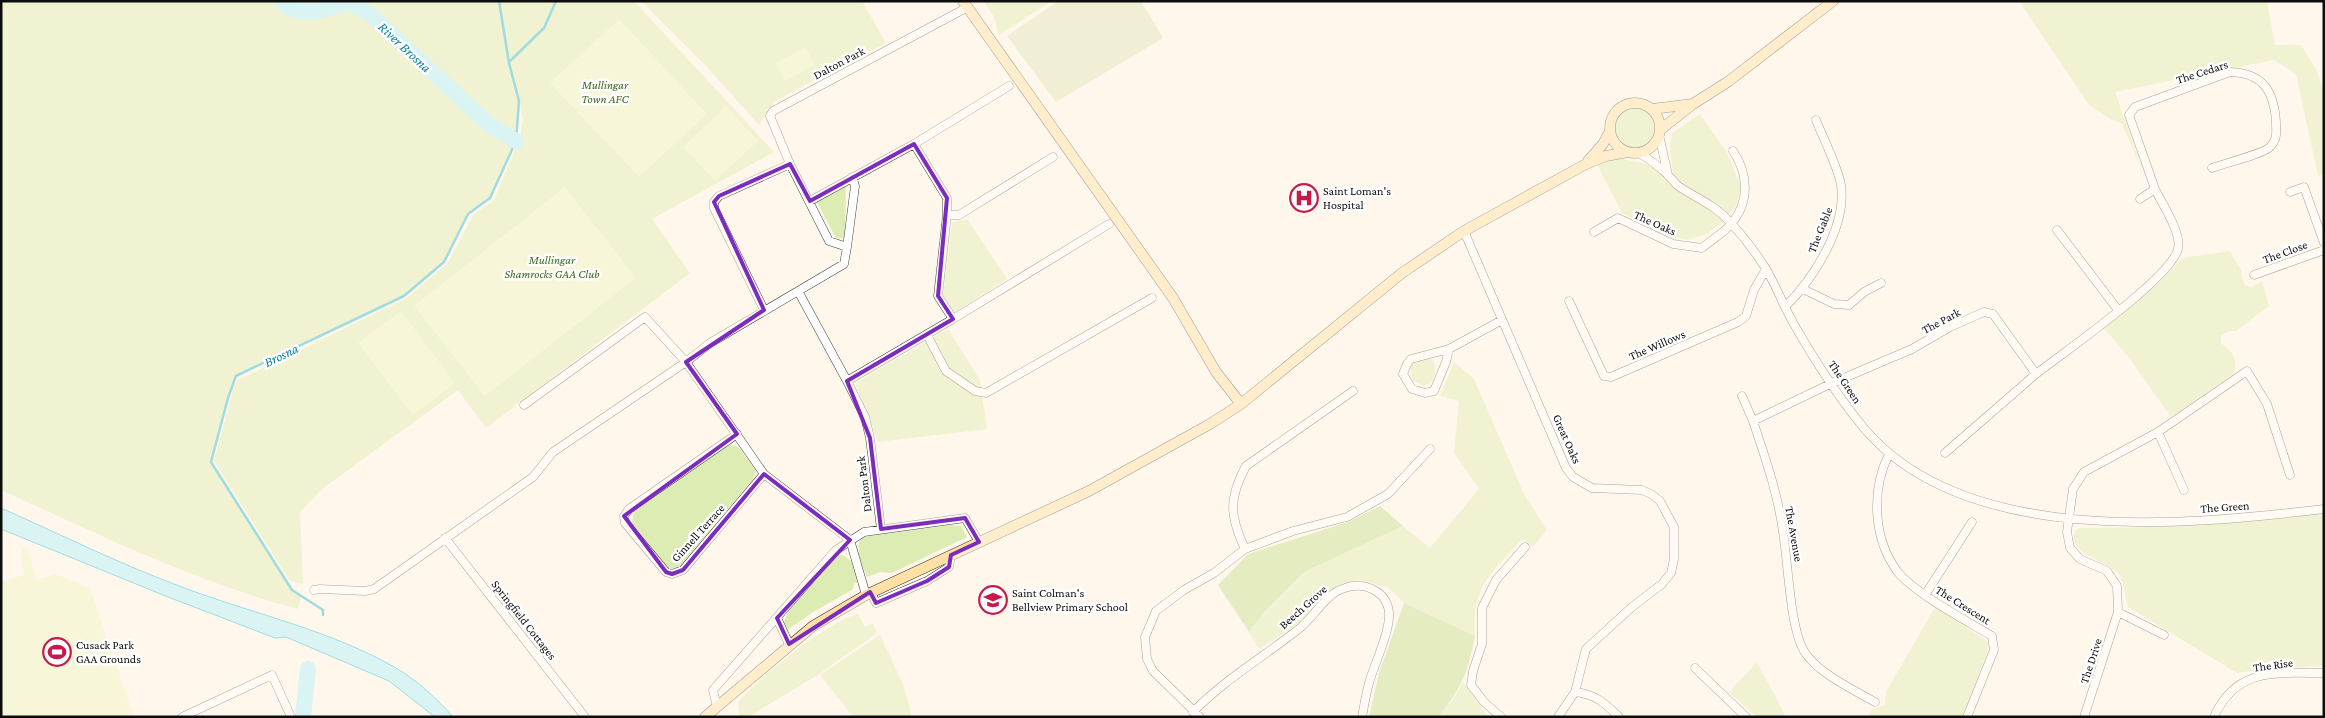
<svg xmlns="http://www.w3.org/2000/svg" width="2325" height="718" font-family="'Crimson Pro',serif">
<rect width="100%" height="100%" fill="#fff7eb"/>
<path fill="#ddecb2" d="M1,1h633l140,151 -122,67 38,54 -204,155 -28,-38 -136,99 -22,23 3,72 -13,-3 -76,-120 20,-74 4,-7 167,-81 42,-35 26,-49 21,-15 26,-62 3,-18 -5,-30h-1l2,11 -3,40 -26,57 -22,16 -24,48 -40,34 -168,81 -8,21 -17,64 81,128 9,6 -3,13c-103,-27 -200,-75 -297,-119z
M641,1h221l24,42 -111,58 -16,24 -53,-59z
M983,1h69l-53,34 -6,-20z
M2019,1h248l8,44h26l15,24 8,23v82l-6,2 -22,-102 -22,-14 -159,32 30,86 -23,-54 -12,-5 -21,-14z
M1614 129a22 22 0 1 1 44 0a22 22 0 1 1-44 0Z
M1700,114l27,39 14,34 -5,19 -17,19 -13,9 -19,6 -31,-8 -34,-19 -22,-42 -2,-7 24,-5 24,5 28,18 -4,-34 2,-15z
M846,180l-1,58h-9l-22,-41z
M967,219l40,60 -53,34 -11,-19 9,-72z
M2230,251l11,19 3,14 7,3 11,-6 7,25 -33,25h-7l-8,5v7c11,9 20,18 11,32l-61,42 -41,-58 -26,-31 56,-46 23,-24z
M948,329l32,51 7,49 -109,13 -22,-57 2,-3z
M1429,357l4,3c4,11 3,22 -9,26l-12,-6 -2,-15z
M1454,362l20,17 51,117 22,34 -14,17 -11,-8c-30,34 -51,47 -47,97l-71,-33 -17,-16 -29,-7 -20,5 -42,40 -37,24 -10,-17 15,-20 40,-40 99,-46 27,22 49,-59 -25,-36 5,-52 -19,-5z
M728,444l10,3 18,23 -3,9 -74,88 -10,2 -37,-46 2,-13z
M2324,512v154l-61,3 -26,4 -109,-66c-3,-10 -4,-26 -10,-34 -11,-11 -60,-24 -40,-45 82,0 164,-4 246,-16z
M950,525l11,1 6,11 -75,36 -11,-1 -14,5c-4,-11 -15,-31 -4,-40z
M838,555h5l8,6 7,21 -3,1 -3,7 -37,21 -28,19 -3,-8 4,-10z
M1935,607l53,35 -1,11 -25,64h-94l3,-7 14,-5 1,-13z
M858,614l7,13 8,-4 4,10 -61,43 -68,41h-8l-2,-14c16,-22 93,-84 120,-89z
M880,635l23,49 9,33h-59l-33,-42z
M1757,662l29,55h-29l-28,-25z
M1463,682l25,35h-50l15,-18z"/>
<path fill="#c5de90" d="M1380,506l23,20 -99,46 -40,40 -15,20 -31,-47 30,-31 100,-32z
M1404,603l71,33c-7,36 -13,52 -37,81h-69l10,-44z"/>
<path fill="#dee2bb" d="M1058,1h83l22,37 -107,64 -49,-66z"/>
<path fill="#edf3c4" d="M619,19l88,95 -68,63 -89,-94z
M806,47l9,18 -30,16 -9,-18z
M726,106l32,35 -43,40 -32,-34z
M565,187l71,91 -151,118 -71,-90z
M401,311l54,72 -42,32 -55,-72z
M22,546l5,2 10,32 18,-6 35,14 44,129h-133v-135l23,-7 -3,-16z"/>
<path fill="#abeffb" stroke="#2cbad8" d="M1,508c63,28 125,59 189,82 68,25 142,41 206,78 21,12 41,31 57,49h-18l-46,-36 -103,-44 -11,1 -107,-41 -167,-68z"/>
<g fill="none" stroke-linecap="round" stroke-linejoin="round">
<path stroke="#2cbad8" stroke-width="2.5" d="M509,62l35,-34 12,-27
M323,615v-5l-31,-20 -81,-128 17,-64 8,-22 168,-80 40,-34 24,-48 22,-16 26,-57 3,-40 -10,-38 -10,-62"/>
<path stroke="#abeffb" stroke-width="16" d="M281,1c20,20 44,8 67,1l22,12 118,110 28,17
M303,717l5,-48"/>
<defs>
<path id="street" d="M1659,135l9,40
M1639,153c10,6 19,13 27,20 4,4 8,9 12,13 18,12 37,19 52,36 13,14 26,31 36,47 11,18 18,39 29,57 19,33 40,66 64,96 98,126 324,104 465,87
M2155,189l-26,-74 6,-8 95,-35c33,1 44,19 46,50 0,10 2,17 -6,25 -5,6 -47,17 -58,21
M2290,192l14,-5 20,56
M810,201l104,-57 95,-58
M947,215h12l94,-58
M2057,230l61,80
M1464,231l102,237 7,9 19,11 50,2 9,4 9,7 14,26v32l-3,14 -9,11 -30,23 -46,42 -11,43 -17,25
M1594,232l24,-14 55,26 29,4c9,-8 22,-15 30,-25 18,-22 16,-50 1,-72
M847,247l8,-61 -3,-9
M2254,275l70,-25
M1803,289l31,15 15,1 15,-13 17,-9
M798,291l49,90 106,-62 -15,-23 9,-81v-17l-33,-54
M1569,301l35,75 7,1 127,-55 8,-6 8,-26 12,-21
M1786,306c28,-28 61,-80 55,-121 -3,-18 -18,-47 -25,-65
M764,310l-50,-102v-6l5,-6 71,-32
M953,319l156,-95
M927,335l19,36 29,20 11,2 166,-95
M1449,349l-3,13 -12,29 -9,2 -13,-4 -9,-15 4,-10 4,-5 38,-10 53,-29
M847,381l18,36 5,21 11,91
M1742,396l11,25
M524,405l121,-88 41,45 24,-19 134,-79 3,-17 -18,-6 -39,-77 -20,-48 3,-5 195,-104
M2158,432l26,58
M737,434l-108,75 -5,7 1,7 41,49 6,2 11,-4 81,-96
M1945,453l91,-79
M1889,454c-18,36 -16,84 8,117 17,22 70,50 95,65l2,14 -27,67
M445,538l140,179
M1245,549c-15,-32 -17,-50 1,-83l107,-75
M314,590l6,-1 45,2 9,-2 159,-112 20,-25 133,-90 78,112 86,66 16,55
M871,593l5,10 51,-22 22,-14 2,-12
M1925,595l47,-73
M2118,612l46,23
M777,618l12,26
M1695,668l51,49
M1575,692c20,2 30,11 44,25
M1875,702c-21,-12 -58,-29 -71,-51 -14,-23 -16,-90 -21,-119 -5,-38 -18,-75 -30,-111l79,-38 80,-34 38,-22 34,-15 9,2 43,60c28,-22 135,-96 142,-125 4,-16 -16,-45 -23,-60l-15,10
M717,707l-4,-17 123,-140 28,-18 101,-14 14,24
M1193,712c32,-33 72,-56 107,-84 15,-12 26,-35 45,-40 17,-6 38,1 43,19 6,18 -14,57 -19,76 -3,11 -5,23 -7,34
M182,717l90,-42 19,42
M1200,717l-47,-46 -6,-12 -2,-22 11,-26 28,-21 30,-17 31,-24 48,-18 54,-14 41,-23 42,-45
M1501,717l-17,-15 -13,-17 2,-14 9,-27v-36l14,-28 29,-33
M2084,717l34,-105 -1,-26 -10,-15 -27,-12 -10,-11 -3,-16 6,-43 11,-17 74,-40 89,-61 20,33 23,71
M2214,717c22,-50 63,-44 110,-44"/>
<path id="secondary" d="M963,1l210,297 43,74 25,32
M1610 128a25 25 0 1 1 50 0a25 25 0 1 1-50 0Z
M1652,109l41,-5
M1660,130l33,-26 36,-23 104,-80
M1588,161l15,-17 7,-13
M705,717l108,-91 53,-31 223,-104 121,-67 31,-20 161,-131 62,-42 122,-67 20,-8 22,-4"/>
</defs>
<use href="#street" stroke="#3f3f3f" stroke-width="9"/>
<use href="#secondary" stroke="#2e2e2e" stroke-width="11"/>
<use href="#street" stroke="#fff" stroke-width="8"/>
<use href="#secondary" stroke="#ffe1a6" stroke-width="10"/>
</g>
<path d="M0 0H2325V718H0ZM914,144l33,54 -9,98 15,23 -106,62 23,57 11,91 84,-11 14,24 -28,13 -2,12 -22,14 -51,22 -6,-11 -81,52 -12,-26 73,-78 -86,-66 -81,96 -11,4 -6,-2 -42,-56 113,-82 -51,-72 78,-52 -50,-108 5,-6 71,-32 20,37z" fill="#fff7eb" fill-opacity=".55" fill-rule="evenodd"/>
<path fill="none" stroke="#7b2cbf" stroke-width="4" stroke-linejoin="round" d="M914,144l33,54 -9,98 15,23 -106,62 23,57 11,91 84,-11 14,24 -28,13 -2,12 -22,14 -51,22 -6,-11 -81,52 -12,-26 73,-78 -86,-66 -81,96 -11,4 -6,-2 -42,-56 113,-82 -51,-72 78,-52 -50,-108 5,-6 71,-32 20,37z"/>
<defs>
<symbol id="hospital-ring" viewBox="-11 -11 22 22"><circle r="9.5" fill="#fff" stroke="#c71a49" stroke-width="1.5"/><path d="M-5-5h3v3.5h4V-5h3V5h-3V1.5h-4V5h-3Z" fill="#c71a49"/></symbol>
<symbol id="school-ring" viewBox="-11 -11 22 22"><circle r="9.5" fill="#fff" stroke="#c71a49" stroke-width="1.5"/><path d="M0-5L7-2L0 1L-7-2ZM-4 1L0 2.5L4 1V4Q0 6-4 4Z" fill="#c71a49"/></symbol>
<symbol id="stadium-ring" viewBox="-11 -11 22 22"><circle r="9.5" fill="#fff" stroke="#c71a49" stroke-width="1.5"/><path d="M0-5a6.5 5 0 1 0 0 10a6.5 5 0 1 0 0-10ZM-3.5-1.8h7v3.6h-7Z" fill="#c71a49"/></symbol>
</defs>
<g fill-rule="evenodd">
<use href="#hospital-ring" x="1288" y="182" width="32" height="32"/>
<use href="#school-ring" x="977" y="584" width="32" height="32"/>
<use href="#stadium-ring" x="41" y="636" width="32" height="32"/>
</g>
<g text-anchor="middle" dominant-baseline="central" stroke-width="5" stroke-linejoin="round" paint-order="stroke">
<g font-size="12" fill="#0c0c0c" stroke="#fff">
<text transform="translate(839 63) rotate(-28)">Dalton Park</text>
<text transform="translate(2202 72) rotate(-18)">The Cedars</text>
<text transform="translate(1655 223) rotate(24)">The Oaks</text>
<text transform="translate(1820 230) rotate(-68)">The Gable</text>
<text transform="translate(2285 252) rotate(-20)">The Close</text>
<text transform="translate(1941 321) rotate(-28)">The Park</text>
<text transform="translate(1657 345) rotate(-23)">The Willows</text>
<text transform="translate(1845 382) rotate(56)">The Green</text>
<text transform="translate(1567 439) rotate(66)">Great Oaks</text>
<text transform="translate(864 484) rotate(-97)">Dalton Park</text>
<text transform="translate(2225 507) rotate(-4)">The Green</text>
<text transform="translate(698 533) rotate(-48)">Ginnell Terrace</text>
<text transform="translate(1794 534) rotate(80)">The Avenue</text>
<text transform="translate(1963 605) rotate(32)">The Crescent</text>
<text transform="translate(1303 607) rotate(-42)">Beech Grove</text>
<text transform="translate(524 620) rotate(52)">Springfield Cottages</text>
<text transform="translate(2091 661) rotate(-72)">The Drive</text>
<text transform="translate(2273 665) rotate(-8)">The Rise</text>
</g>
<g font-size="12" font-style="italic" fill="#3b6818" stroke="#fff">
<text x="605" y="85">Mullingar<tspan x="605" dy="14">Town AFC</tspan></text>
<text x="552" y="260">Mullingar<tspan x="552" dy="14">Shamrocks GAA Club</tspan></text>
</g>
<g font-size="12" fill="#0c0c0c" stroke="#fff" text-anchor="start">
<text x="1323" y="191">Saint Loman's<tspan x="1323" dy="14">Hospital</tspan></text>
<text x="1012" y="593">Saint Colman's<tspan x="1012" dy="14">Bellview Primary School</tspan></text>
<text x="76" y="645">Cusack Park<tspan x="76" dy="14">GAA Grounds</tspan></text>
</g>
<g font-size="14" font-style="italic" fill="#0c80a0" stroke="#fff">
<text transform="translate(405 47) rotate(43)">River Brosna</text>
<text transform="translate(281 355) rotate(-26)">Brosna</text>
</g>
</g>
<rect width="2325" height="718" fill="none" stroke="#0c0c0c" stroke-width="5"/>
</svg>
